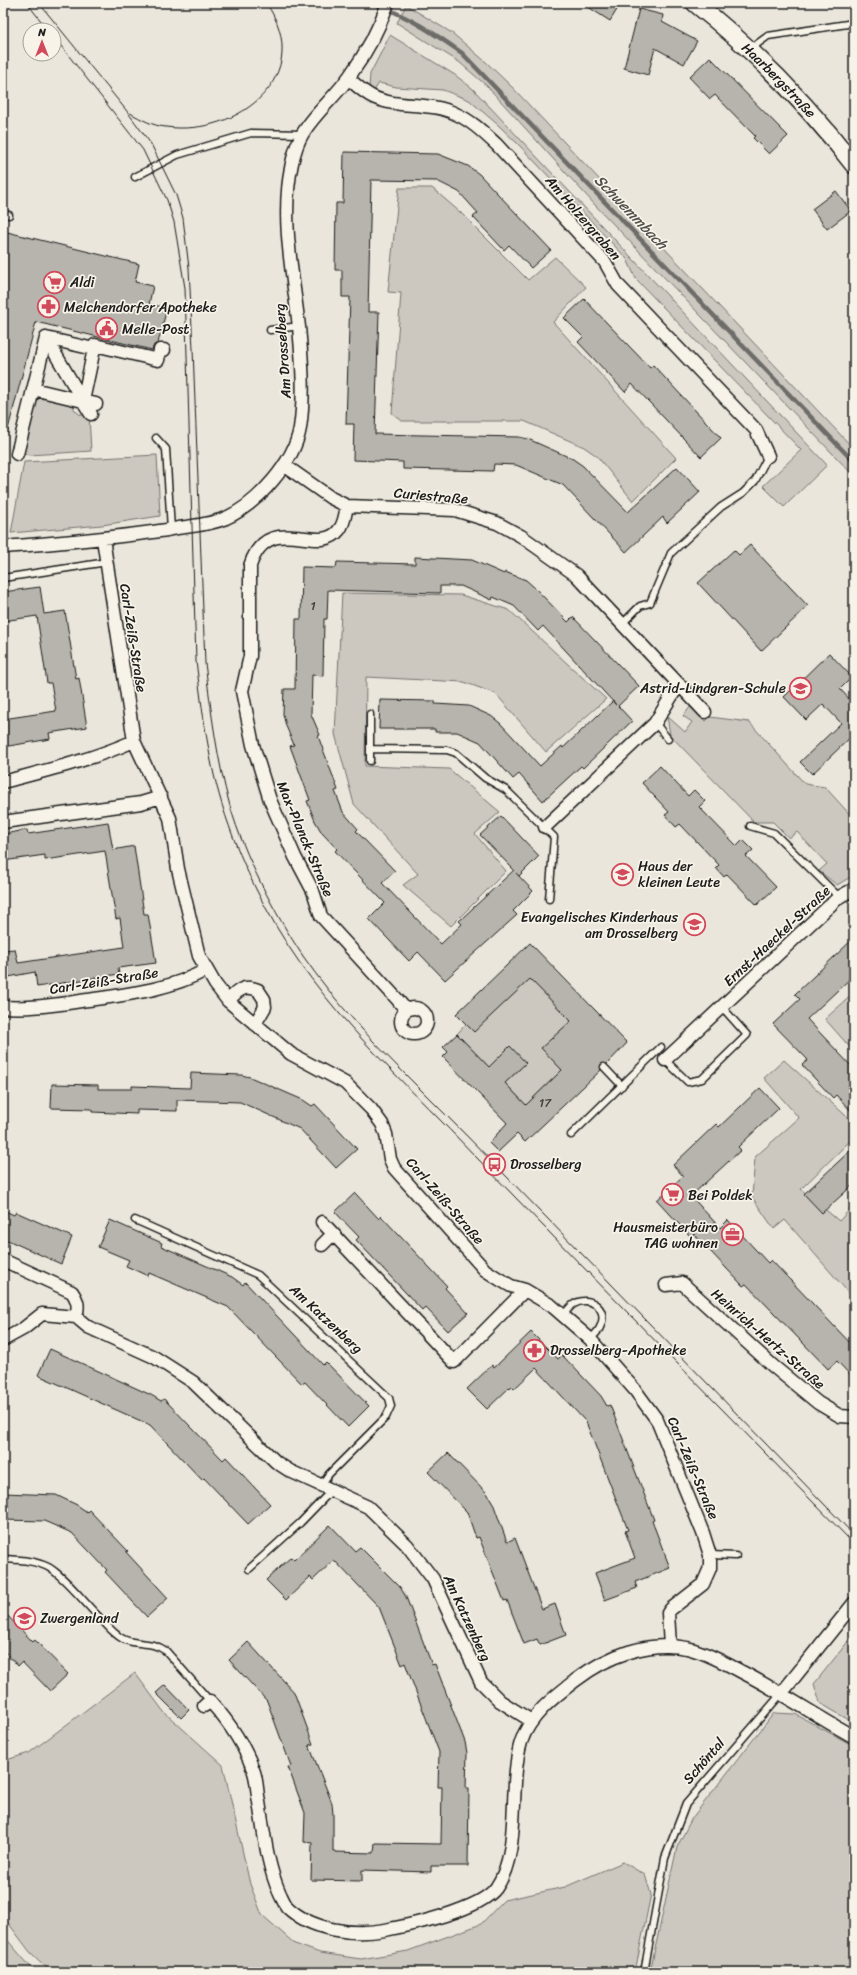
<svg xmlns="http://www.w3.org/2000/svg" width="857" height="1975" font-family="Sriracha,sans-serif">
<rect width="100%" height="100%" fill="#eae6dc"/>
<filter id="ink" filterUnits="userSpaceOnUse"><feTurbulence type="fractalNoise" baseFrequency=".025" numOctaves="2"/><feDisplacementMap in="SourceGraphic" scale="8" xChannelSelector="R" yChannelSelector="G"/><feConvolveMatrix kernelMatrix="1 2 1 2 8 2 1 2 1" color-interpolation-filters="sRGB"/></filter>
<g filter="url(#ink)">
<path fill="#ccc8c0" stroke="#74726e" d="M406,5l46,28 34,29 27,26 341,361v27l-259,-271 -108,-119 -28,-24 -62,-39z
M390,35l65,40 17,13 355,377 -43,42 -21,-21 38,-36 -165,-171 -9,-20 -108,-114 -22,-21 -28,-24 -26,-10 -47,-3 -17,-4 -5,8 -5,-2 1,-15z
M399,188h33l29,25 67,67 27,-23 31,30 -33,35 123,136 -43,43 -36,-45 -13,-9 -60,-26h-122l-10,-8 9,-120 -13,-1z
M35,392l39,13v4l5,5 10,2 2,35 -61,4 -9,-3z
M157,455l3,61 -58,9 -91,8 13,-71z
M342,593l119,2 48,15 97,89 -60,53 -50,-58 -32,-12 -98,-5 -1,89 84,3 51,43 -25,22 31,37 -55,55 -48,-41 15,-11 -64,-70 -19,-70z
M691,706l15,15 4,-4 39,5 56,62 20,3 29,32v56l-17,10 -18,-14 8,-7 -30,-32 -8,6 -16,-16h-19l-84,-87 -3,-19 18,16 7,-10 -9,-6z
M528,976l63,66 -65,63 -21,-22 21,-20 -16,-16 -21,20 -32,-33 9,-10 8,8z
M854,993v59l-29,-33z
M784,1060l70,63v14l-53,52 38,32 15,-16v94l-69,-79 -11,9 -22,-32 3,-40 44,-39 -35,-40z
M854,1634v89l-34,-20 -6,-19z
M135,1673l29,39 59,53 27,119 12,31 33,29 25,9 41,6 47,-8 73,-27 23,-24 61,-13 58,-25 22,13 6,19 -16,78h-584l-21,-20 -27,-36v-155l26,-8z
M774,1713l21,1 59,32v226h-204l27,-125 15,-29z
M3,1935l32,37h-32z"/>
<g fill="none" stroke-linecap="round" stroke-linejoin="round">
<path stroke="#6d6c68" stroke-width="4.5" d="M373,3c36,14 58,28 89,50l392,409"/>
</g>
<path fill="#b6b4ac" stroke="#1c1c1c" d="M582,3h39l-11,18z
M639,9l24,6 -1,7 35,19 -13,23 -29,-16 -7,27 -24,-7z
M710,57l78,79 -19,18 -16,-16 2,-2 -40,-41 -5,4 -21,-22z
M344,152l94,2 30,12 11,8 72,76 -20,18 -22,-23 -5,5 -31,-33 5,-4 -19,-21 -22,-11 -66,-1 -3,132h11l-4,122 144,3 9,2 45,20 10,7 45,46 49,-45 23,25 -33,31 -4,-6 -37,35 -63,-67 -47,-20 -22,-1 -1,7 -90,-2v-7l-50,-2 1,-36h-8l4,-127h-8v-27h-7l1,-67h7z
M836,191l15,20 -24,18 -15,-20z
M3,231l136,33 -4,18 18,4 -4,18 18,4 -9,35 -4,2 -2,5 -116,-28 -29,111 -4,-1z
M584,299l66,69 3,-3 68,73 -20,19 -69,-73 -7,8 -47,-50 5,-5 -19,-19z
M750,545l58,61 -47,45 -63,-68 36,-33 5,5z
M415,557l57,3 32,14 1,-2 21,8 9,8 33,34 5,-5 66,69 -21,20 14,15 -49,47 -2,-2 -38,35 -24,-27 -6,5 -33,-37 -23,-10h-22v-3h-56l1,-29 55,1v3l34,2 22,10 9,7 40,43 22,-20 1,2 50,-47 3,4 -73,-79 -5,5 -24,-25 -21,-9 -1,3 -31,-14h-21v7l-112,-3 -1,29h-3l-1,57 -11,-1 -1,39 9,21 -2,1 20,54 -3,1 8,21 15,17 -2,2 39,40 -13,12 59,61 21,-20 -3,-3 55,-51 -34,-35 21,-19 38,40 -20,20 -3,-3 17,18 -20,20 4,4 -72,65 -27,-28 -9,9 -40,-42 16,-16 -50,-52 2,-2 -15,-16 -7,-12 -8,-20 3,-1 -20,-54 4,-1 -8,-19 -3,-12 1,-25h11l1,-70h5l1,-52 34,1 1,-6 78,2z
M40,587l4,27 21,-3 11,68 3,-1 8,49 -38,6 1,6 -47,8v-28l53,-8 -5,-28h-4l-10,-67 -34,5v-29z
M829,653l23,24 -12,12 14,15v32l-1,-1 -41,39 -12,-12 41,-39 -18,-19 -17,16 -22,-23z
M660,766l28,30 6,-6 11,11 -6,6 38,39 6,-6 10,10 -7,6 30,31 -19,18 -30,-31 -3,3 -8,-9 3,-3 -39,-41 -4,3 -11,-12 4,-3 -27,-29z
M108,822l5,28 21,-4 10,68h4l8,49 -38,5 1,6 -82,13 -2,-15 -32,6v-28l12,-1 3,14 106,-16 -4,-29 -4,1 -11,-68 -60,9v-5l-42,6v-27l24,-4 1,4z
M854,938v37l-47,44 47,50v45l-18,-19 -3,3 -31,-33 6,-5 -35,-36 27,-25 -5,-5z
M530,943l97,100 -20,21h-6v6l-76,72 -8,-8 -19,18 -9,-9 18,-20 -64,-66 5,-5 -5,-5 14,-13 32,33 21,-21 16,17 -21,20 21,22 36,-35 -21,-22 30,-27 -41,-42 -56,53 -18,-18z
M191,1073l50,2 9,2 53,23 9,6 3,-2 42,45 -21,19 -36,-39 -60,-27 -63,-2v11l-40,-1v4l-45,-2v-3l-41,-1 1,-24 46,1v4h34v-3l58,2z
M760,1088l19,20 -41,39 3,3 -50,46 29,32 8,-8 40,43 3,-3 83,87v32l-17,-18 -9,8 -82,-85 -3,2 -49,-52 -3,3 -34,-37 26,-24 -10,-11 43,-41 3,3z
M854,1147v37l-32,29 -18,-19z
M355,1193l24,26 2,-3 66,70 -2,2 23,25 -20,18 -23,-24 -3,3 -66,-70 3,-3 -24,-25z
M3,1210l11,5 2,-3 56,25 -11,27 -58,-26z
M110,1220l52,23 -1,3 71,31 11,8 2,-3 78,83 3,-3 43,44 -21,21 -43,-45 -3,2 -74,-77 -79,-34 -1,3 -22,-10 3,-6 -31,-13z
M531,1332l27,27 4,-4 39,41 6,10 3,-1 44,115 -2,1 18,47 -35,14 2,6 -32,12 -10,-27 40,-15 -10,-27 3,-1 -42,-108 -50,-54 -22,21 -3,-3 -24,23 -20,-20 25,-24 2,3z
M50,1349l101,46 10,6 3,-2 59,61 3,-3 44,47 -22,20 -44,-46 -2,2 -52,-55 -112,-50z
M448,1453l39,40 6,10 14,39 8,-4 27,71 13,-5 11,31 -26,10 -3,-6 -13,5 -17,-44 -3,1 -25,-64 -3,1 -9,-26 -39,-40z
M3,1493l53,2 21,10 10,7 2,-2 39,41 -2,1 42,46 -21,19 -42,-45 2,-2 -35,-37 -28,-12 -41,-1z
M330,1525l25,26 5,-4 40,40 6,10 26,68 3,-1 30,78 2,11 -1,35h3l-1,78h-37v6l-69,-2v11l-51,-1 1,-37 -8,-1 1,-29 -17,-46 3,-1 -24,-65 -38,-41 19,-18 46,50 19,52 -4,1 23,58 1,11v38l41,1 1,-10 66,1 1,-57h-4l1,-35 -34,-89 -3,2 -23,-58 -45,-47 -21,20 -3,-3 -24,23 -20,-20 25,-23 3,3z
M3,1611l30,31 2,-2 33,34 -18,17 -28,-29 -4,4 -15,-16z
M165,1685l24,25 -8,8 -25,-25z"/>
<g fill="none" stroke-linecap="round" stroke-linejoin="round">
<defs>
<path id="lane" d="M753,50l4,-6 11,-8 86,-13
M135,177l42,-22 74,-22 52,1
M3,213l6,2
M270,330l29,-4
M156,438l10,11 5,80
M3,578l104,-16
M623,623l17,-17 10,-3 21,-50 50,-46 22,-14 12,-12 13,-25
M370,714v47
M655,723l13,16
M370,749l77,1 9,3 29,25 21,12 48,47 -5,62
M750,826l24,7 65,64
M665,1060l23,22 14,-3 45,-44 -25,-28
M604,1067l18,19
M571,1135l90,-88
M135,1220l123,55 131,123 2,8 -5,11 -57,57 -8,11
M563,1316c3,-4 6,-9 11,-12 14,-9 34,3 27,21 -2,6 -6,10 -11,14
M710,1555l26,1
M3,1559c15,1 31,1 45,8 15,8 37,36 50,49 8,8 15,18 25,23 14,7 28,1 43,12l44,50
M249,1569l51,-46 32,-33
M644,1972l21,-114 21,-54 95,-110"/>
<path id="street" d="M348,78c8,7 15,14 25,19 25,12 57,4 83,17 16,7 29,20 41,31l108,117 13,23 138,145 12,26
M46,338l37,63 13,3
M33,389l50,12 8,13
M83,401l11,-52
M17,454l29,-116 48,11 1,-4 63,15 2,-10h4
M284,465l47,33 16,8 108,4 42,13 24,13 55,39 129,137
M347,506c-2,8 -2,17 -8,24 -20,27 -71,-21 -89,36v90l-8,35 11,54 17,55 25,57 18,34 8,25 76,83 9,11
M103,539l31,202 36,77 8,51 21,87 16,28 13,17 63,53 54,29 26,26 11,15 4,10 4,25 4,9 91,102 14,9 12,7 14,4 27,16 38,33 45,51 22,30 46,113 7,22v13l-7,16 -32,25 -3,4 2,33
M3,547c55,-4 109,-9 164,-17 20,-4 40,-4 59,-12 31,-14 68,-55 74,-90 5,-33 2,-68 -1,-101 -6,-53 -19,-110 -7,-164 2,-9 6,-22 11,-30 12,-20 32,-36 46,-56 16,-22 30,-48 39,-74
M3,782c45,-12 88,-22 131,-41
M3,822l138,-19 20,-6
M545,827l110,-104 24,-39
M228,1001c9,-10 16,-17 30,-11l6,9 1,8 -10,17
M3,1007c29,2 57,-3 85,-7 41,-6 81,-10 118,-30
M401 1021a13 13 0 1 1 26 0a13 13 0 1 1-26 0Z
M665,1060l174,-163 15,-8
M322,1222l132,140 71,-72
M322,1245l11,-11
M3,1260l69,32c6,9 7,14 4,25
M666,1285l16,-2 91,83 45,37 22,13 14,1
M3,1340l20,-11 19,-15 34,3 12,10 66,30 39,25 83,80 14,9 78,36 39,38 26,34 48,103 19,19 30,19
M781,1694l73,-91
M204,1706l6,-5c18,20 35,45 44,71 3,9 3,20 5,30 5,31 8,63 21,92 2,4 4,9 7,13 24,23 66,29 98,23 26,-5 95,-20 111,-42 26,-37 12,-102 25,-146 9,-27 33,-45 55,-62 31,-24 72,-40 111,-32 20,5 38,15 55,24 39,20 74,44 112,65"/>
<g id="secondary">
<path id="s1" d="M695,3c59,47 113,102 159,162"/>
</g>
</defs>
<use href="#lane" stroke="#1c1c1c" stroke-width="9"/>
<use href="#street" stroke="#1c1c1c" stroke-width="15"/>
<use href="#secondary" stroke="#1c1c1c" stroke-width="20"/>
<use href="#lane" stroke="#f7f3e8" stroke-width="6"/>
<use href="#street" stroke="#f7f3e8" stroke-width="12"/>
<use href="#secondary" stroke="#f7f3e8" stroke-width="17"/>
<path stroke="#1c1c1c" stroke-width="1" d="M27,3l21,27
M39,3l87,107 25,34 25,51 7,23 6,50 4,81 12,314c6,48 12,97 25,143 15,51 44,107 73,150 33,48 74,90 114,130 31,31 61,61 91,92 116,119 231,238 346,357
M54,37l89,113 24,50 7,22 11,66 11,373c4,32 8,64 14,95 10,53 31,107 57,154 52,97 136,170 211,249 125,129 251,257 376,385
M130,113c11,6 23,13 36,14 72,10 151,-52 100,-124"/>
</g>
</g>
<defs>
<symbol id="supermarket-ring" viewBox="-11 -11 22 22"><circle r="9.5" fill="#f7f3e8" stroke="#d1495b" stroke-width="1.5"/><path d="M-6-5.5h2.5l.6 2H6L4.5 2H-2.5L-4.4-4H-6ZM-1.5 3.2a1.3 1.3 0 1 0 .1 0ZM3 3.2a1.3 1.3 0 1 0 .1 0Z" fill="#d1495b"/></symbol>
<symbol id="pharmacy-ring" viewBox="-11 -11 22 22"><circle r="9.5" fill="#f7f3e8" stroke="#d1495b" stroke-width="1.5"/><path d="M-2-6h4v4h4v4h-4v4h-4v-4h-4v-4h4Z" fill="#d1495b"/></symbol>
<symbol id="civic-ring" viewBox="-11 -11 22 22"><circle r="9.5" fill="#f7f3e8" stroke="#d1495b" stroke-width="1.5"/><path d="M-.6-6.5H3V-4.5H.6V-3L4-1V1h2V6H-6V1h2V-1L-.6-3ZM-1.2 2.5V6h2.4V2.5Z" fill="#d1495b"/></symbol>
<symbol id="school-ring" viewBox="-11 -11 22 22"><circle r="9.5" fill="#f7f3e8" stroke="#d1495b" stroke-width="1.5"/><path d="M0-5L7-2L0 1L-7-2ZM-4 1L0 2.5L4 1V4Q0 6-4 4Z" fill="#d1495b"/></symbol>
<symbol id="bus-ring" viewBox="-11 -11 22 22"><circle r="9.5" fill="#f7f3e8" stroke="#d1495b" stroke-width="1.5"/><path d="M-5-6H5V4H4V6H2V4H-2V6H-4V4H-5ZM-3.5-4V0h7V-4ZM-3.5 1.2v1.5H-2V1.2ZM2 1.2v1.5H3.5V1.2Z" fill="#d1495b"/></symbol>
<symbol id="office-ring" viewBox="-11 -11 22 22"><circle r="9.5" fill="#f7f3e8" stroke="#d1495b" stroke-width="1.5"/><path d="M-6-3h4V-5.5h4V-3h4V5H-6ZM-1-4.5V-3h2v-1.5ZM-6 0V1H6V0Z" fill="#d1495b"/></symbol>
</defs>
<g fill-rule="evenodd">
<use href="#supermarket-ring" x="42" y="270" width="25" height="25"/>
<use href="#pharmacy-ring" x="36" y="294" width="25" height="25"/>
<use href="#civic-ring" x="94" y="316" width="25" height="25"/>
<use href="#school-ring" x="788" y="676" width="25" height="25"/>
<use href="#school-ring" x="610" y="862" width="25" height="25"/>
<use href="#school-ring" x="682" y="912" width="25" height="25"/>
<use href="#bus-ring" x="482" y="1152" width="25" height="25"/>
<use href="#supermarket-ring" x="660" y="1182" width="25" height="25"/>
<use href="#office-ring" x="720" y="1222" width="25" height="25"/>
<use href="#pharmacy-ring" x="522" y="1338" width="25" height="25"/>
<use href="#school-ring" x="12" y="1606" width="25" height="25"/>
</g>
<g text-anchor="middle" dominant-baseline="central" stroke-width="3.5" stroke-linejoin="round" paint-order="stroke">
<g font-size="12" fill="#424240">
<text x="313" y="606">1</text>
<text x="545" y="1103">17</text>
</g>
<g font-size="14" fill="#1c1c1c" stroke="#f7f3e8">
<text stroke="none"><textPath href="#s1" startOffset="114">Haarbergstraße</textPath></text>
<text transform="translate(583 218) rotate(49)">Am Holzergraben</text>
<text transform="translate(283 351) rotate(-94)">Am Drosselberg</text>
<text transform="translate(431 496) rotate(5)">Curiestraße</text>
<text transform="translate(133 638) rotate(81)">Carl-Zeiß-Straße</text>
<text transform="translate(305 839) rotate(67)">Max-Planck-Straße</text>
<text transform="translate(777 936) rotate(-43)">Ernst-Haeckel-Straße</text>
<text transform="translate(104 981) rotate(-9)">Carl-Zeiß-Straße</text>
<text transform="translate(445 1201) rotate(49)">Carl-Zeiß-Straße</text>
<text transform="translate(326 1319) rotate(43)">Am Katzenberg</text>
<text transform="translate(768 1339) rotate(41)">Heinrich-Hertz-Straße</text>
<text transform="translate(693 1468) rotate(67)">Carl-Zeiß-Straße</text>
<text transform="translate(467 1618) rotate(65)">Am Katzenberg</text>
<text transform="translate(704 1761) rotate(-49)">Schöntal</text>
</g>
<g font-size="14" fill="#1c1c1c" stroke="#f7f3e8" text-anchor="start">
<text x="70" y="282">Aldi</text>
<text x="64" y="307">Melchendorfer Apotheke</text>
<text x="122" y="329">Melle-Post</text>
<text x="786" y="688" text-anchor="end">Astrid-Lindgren-Schule</text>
<text x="638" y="866">Haus der<tspan x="638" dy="16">kleinen Leute</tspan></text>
<text x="678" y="917" text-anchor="end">Evangelisches Kinderhaus<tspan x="678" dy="16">am Drosselberg</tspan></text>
<text x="510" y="1164">Drosselberg</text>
<text x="688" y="1195">Bei Poldek</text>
<text x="718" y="1227" text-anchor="end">Hausmeisterbüro<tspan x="718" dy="16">TAG wohnen</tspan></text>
<text x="550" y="1350">Drosselberg-Apotheke</text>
<text x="40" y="1618">Zwergenland</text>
</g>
<g font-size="15" font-style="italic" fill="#52514e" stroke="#f7f3e8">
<text transform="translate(631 212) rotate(46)">Schwemmbach</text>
</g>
</g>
<rect width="857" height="1975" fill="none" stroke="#f7f3e8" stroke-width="16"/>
<rect x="8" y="8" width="841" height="1959" fill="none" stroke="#1c1c1c" stroke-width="1.5" filter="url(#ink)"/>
<g transform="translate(42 42)"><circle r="19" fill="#f7f3e8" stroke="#9f9d96"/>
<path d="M0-3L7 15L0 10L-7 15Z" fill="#d1495b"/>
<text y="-6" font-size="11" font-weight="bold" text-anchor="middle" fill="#1c1c1c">N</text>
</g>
</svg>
